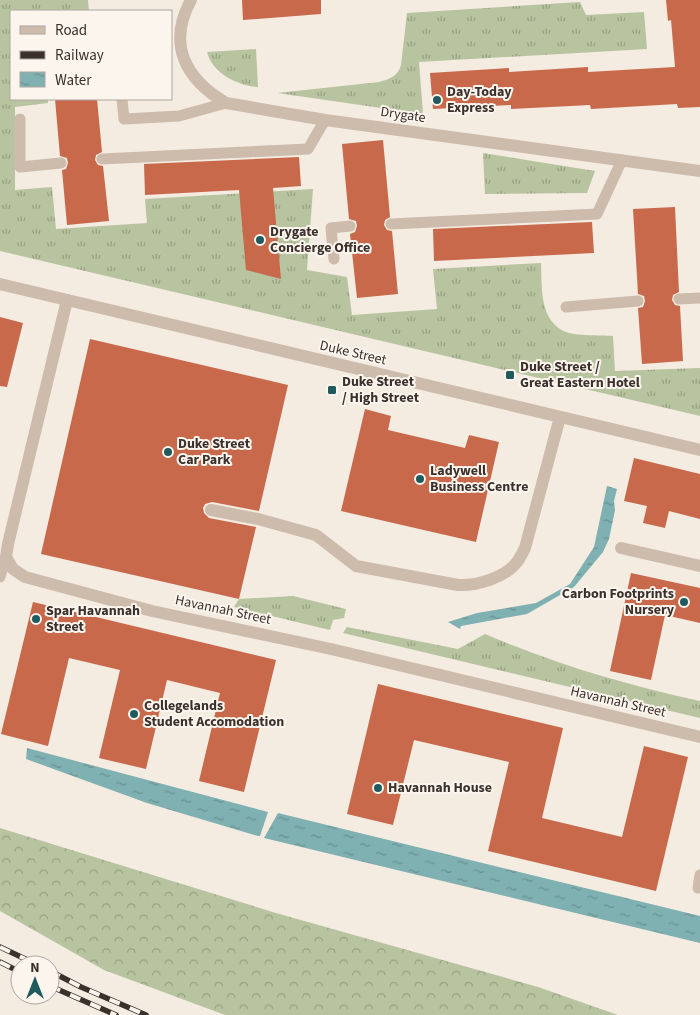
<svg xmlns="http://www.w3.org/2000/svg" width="700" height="1015" font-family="'Source Sans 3',sans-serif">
<defs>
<pattern id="grass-tufts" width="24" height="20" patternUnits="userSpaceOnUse" patternTransform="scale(1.25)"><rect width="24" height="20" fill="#b8c4a0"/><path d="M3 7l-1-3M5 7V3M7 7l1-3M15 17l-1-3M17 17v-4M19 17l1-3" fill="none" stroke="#97a083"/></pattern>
<pattern id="forest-crowns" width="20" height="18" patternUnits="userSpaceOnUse" patternTransform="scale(1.25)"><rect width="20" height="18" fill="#b8c4a0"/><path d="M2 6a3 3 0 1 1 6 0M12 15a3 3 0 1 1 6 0" fill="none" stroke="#97a083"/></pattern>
<pattern id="water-ripples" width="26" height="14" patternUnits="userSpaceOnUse" patternTransform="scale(1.25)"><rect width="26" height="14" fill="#7fb0b2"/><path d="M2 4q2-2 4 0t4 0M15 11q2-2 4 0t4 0" fill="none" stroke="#699091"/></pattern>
</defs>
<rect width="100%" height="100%" fill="#f4ebe1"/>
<path fill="url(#grass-tufts)" d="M0,0h88l1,11h-78v88h37v4l-33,4v83l37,-3 4,42 91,-6 -2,-24 168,-10 -6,81 40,7 5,38 85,-6 -4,-40 108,-6c1,24 -2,58 25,69 9,4 35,3 47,4l2,35 85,-3v48l-700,-165z
M580,2l6,13 58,-3 3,37 -228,13 4,52 -146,-21 102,-11c11,-3 19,-6 22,-17l6,-52z
M256,49l2,38c-20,-1 -46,-14 -51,-35z
M483,153l112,18 -8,22 -102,1z
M293,596l53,13 -2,9 -11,2 -3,10 -96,-23 5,-8z
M347,627l111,22 27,-15c70,30 141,51 215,67v17l-357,-85z"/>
<path fill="url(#forest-crowns)" d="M0,828l276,85 262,74 80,28h-393l-121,-45 -104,-59z"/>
<path fill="url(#water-ripples)" d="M607,486l10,3 -3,12 1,9 -6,29 -6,13 -29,35 -47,27 -66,12 -1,3 -12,-7 29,-9 59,-10 34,-19 24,-37z
M27,748l241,64 -8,24h-2l-111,-33 -121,-44z
M278,813l422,103v27l-436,-105z"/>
<path fill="#c8694b" d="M242,0h79v14l-78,6z
M666,0h34v107l-22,1 -1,-4 -86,5 -1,-4 -79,4v-4l-78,4 -3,-36 79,-5v4l79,-5v5l87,-5 -4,-47 -3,1z
M55,99h42l5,53 -6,3 -1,5 3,5 5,1 6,55 -42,4 -5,-55 4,-1 2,-6 -1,-5 -7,-2z
M383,140l7,77 -5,3 -1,5 3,5 5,1 6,63 -41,4 -7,-64 5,-2 2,-6 -1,-5 -7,-2 -7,-75z
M299,157l2,29 -28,2 8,91 -35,-9 -7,-80 -94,5 -1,-31z
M675,207l4,85 -6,3 -1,5 3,5 5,1 3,55 -41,3 -4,-56 5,-1 2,-6 -1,-5 -6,-2 -5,-85z
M592,222l2,31 -160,8 -1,-32z
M0,317l23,6 -16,64 -7,-1z
M90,339l198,46 -29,126 -47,-9 -7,2 -2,4 1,5 5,5 47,9 -17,72 -198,-45z
M365,409l26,7 -3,14 77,18 4,-13 30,7 -23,100 -135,-31z
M634,458l66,16v45l-31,-8 -4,17 -22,-5 4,-17 -23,-5z
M631,573l69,15v35l-35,-8 -14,65 -41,-9z
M33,602l243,58 -32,132 -45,-11 21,-88 -53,-13 -21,89 -47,-11 21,-88 -51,-12 -21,88 -47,-12z
M378,684l185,44 -21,90 80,19 22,-91 44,11 -32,134 -168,-40 21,-89 -95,-22 -21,85 -46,-11z"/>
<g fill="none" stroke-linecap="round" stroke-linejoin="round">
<path stroke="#cdbbac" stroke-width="11" d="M122,99l2,20 55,-3 47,-13
M20,119v48l41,-4
M102,159l206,-10 17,-29
M391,224l206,-10 25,-54
M334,259l-3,-31 19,-2
M679,299l21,-1
M566,307l72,-6
M0,577l6,-20
M698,888l2,-13"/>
<path stroke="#cdbbac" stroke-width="12" d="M191,0c-24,44 -6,79 35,103l99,17 375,51
M67,300l-59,244 -2,13 7,12 12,8 127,34 179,38 369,88
M211,510l47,9 58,16 40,31 102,19c18,1 47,-7 59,-23 3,-4 6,-10 8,-14l35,-131
M621,548l79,18"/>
<path stroke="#cdbbac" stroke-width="12" d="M0,284l700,166"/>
<defs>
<path id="rail" d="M0,947l38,18
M0,962l20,10
M50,971l31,16 65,28
M50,986l66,29"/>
</defs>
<use href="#rail" stroke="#3b302b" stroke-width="5.5"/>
<use href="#rail" stroke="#fbf5ee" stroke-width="4" stroke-dasharray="11" stroke-linecap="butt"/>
</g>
<g fill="#1f5a5e" stroke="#fbf5ee" stroke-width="2">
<circle cx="437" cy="100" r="5"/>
<circle cx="260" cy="240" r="5"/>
<rect x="505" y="370" width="10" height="10" rx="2.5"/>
<rect x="327" y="385" width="10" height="10" rx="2.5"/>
<circle cx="168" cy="452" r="5"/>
<circle cx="420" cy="479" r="5"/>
<circle cx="684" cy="602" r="5"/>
<circle cx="36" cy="619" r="5"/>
<circle cx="134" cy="714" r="5"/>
<circle cx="378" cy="788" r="5"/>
</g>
<g text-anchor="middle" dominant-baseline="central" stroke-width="4" stroke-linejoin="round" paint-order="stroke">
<g font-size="14" font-weight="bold" fill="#3b302b" stroke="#fbf5ee" text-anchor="start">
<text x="447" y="92">Day-Today<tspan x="447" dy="16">Express</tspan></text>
<text x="270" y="232">Drygate<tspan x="270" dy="16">Concierge Office</tspan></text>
<text x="520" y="367">Duke Street /<tspan x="520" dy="16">Great Eastern Hotel</tspan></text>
<text x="342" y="382">Duke Street<tspan x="342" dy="16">/ High Street</tspan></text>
<text x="178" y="444">Duke Street<tspan x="178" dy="16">Car Park</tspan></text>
<text x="430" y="471">Ladywell<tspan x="430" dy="16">Business Centre</tspan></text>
<text x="674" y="594" text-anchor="end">Carbon Footprints<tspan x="674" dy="16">Nursery</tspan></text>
<text x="46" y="611">Spar Havannah<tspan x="46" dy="16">Street</tspan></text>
<text x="144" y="706">Collegelands<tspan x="144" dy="16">Student Accomodation</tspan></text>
<text x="388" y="788">Havannah House</text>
</g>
<g font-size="14" fill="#3b302b" stroke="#fbf5ee">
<text transform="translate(403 115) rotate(8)">Drygate</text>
<text transform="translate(353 353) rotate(13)">Duke Street</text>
<text transform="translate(223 610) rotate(12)">Havannah Street</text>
<text transform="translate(618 702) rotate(13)">Havannah Street</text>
</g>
</g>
<rect x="10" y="10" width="162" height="90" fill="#fbf5ee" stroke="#aea6a0"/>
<rect x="20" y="26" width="25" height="8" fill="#cdbbac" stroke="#aea6a0"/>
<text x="55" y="35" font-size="15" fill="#3b302b">Road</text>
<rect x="20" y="51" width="25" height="8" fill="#3b302b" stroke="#aea6a0"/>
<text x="55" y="60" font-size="15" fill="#3b302b">Railway</text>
<rect x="20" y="72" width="25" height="15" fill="url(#water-ripples)" stroke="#aea6a0"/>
<text x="55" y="85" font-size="15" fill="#3b302b">Water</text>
<g transform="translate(35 980)"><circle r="24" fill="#fbf5ee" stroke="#aea6a0"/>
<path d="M0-4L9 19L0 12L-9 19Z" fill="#1f5a5e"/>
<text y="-8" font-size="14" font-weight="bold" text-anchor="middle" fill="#3b302b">N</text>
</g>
</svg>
